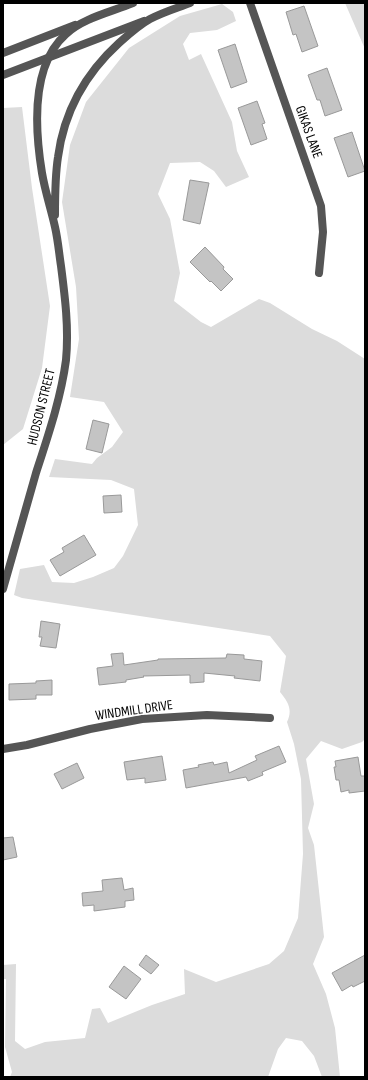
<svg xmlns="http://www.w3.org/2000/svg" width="368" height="1080" font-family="'Sofia Sans Condensed',sans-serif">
<rect width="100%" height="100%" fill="#fff"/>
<path fill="#dcdcdc" d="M345,3h20v46z
M222,4l11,8 3,9 -19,9 -27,3 -7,11 6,16 12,-6 31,68 5,29 12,26 -23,10 -12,-16 -14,-9 -30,1 -12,31 12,25 10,54 -6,28 27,21 10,5 48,-28 11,4 42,26 25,12 28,18v380l-3,3 -20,7 -21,-8 -15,18 8,45 -6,24 6,17 10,92 -11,27 13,30 9,34 5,49h-18l-8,-21 -12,-15 -16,-3 -8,11 -10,28h-258l2,-5 -7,-25 1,-68h-3v-14l13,-1 -1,77 10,8 20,-7 40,-4 7,-29 8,-1 8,15 44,-18 33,-11 -1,-25 32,13 53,-18 15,-13 14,-33 5,-64 -2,-75 -7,-35 -7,-22c6,-13 1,-20 -7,-30l6,-36 -16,-20 -248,-38 -8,-3 6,-26 24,-4 8,17 22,1 19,-6 21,-9 9,-12 15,-31 -4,-36 -23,-9 -62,-3 6,-18 37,5 5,-6 15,-11 11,-15 -19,-30 -34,-5 9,-58 -3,-52 -14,-85 8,-57 16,-43 43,-54 51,-32z
M22,107l10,81 18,118 -8,62 -19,61 -20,16v-337z"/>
<path fill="#c4c4c4" stroke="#999" d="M304,6l14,40 -16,6 -6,-18 -3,1 -7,-23z
M235,44l12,38 -16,6 -13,-38z
M327,68l15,42 -17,6 -5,-16h-3l-9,-25z
M257,101l8,22 -3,1 5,15 -16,6 -13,-37z
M352,132l13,39 -17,6 -14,-39z
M190,180l19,3 -9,41 -17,-4z
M205,247l19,20 -1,2 10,10 -12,12 -10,-10 -1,1 -20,-20z
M93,420l16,4 -7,29 -16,-4z
M121,495l1,17 -18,1 -1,-17z
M84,535l12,20 -36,21 -10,-16 14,-8 -2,-4z
M41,621l19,3 -4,24 -16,-2 2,-9h-3z
M123,653l1,12 34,-5v-1l68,-1 1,-4 17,1v4l18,2 -2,20 -26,-3 1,-2 -31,-3v9l-14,1v-8l-47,1 1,1 -18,3v2l-27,3 -2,-17 16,-2 -2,-12z
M52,680v15h-16v4l-27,1v-16l27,-1v-2z
M279,746l7,16 -24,10 1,3 -15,6 -2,-4 -60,11 -3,-18 16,-3 -1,-2 15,-3 1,3 13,-3 2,11 28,-13 -2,-4z
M162,756l4,24 -21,3v-5l-18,2 -3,-18z
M358,757l3,19h4v15l-16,2v-3l-8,2 -2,-12h-3l-2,-13h2l-1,-6z
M77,763l7,15 -22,11 -8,-15z
M13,837l4,20 -14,3v-22z
M122,878l2,12 9,-2 1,12 -9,1v6l-31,4v-6l-11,1 -1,-13 21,-2 -1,-11z
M146,955l13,10 -8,9 -12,-9z
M365,955v26l-12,6 -1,-2 -10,6 -10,-18z
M124,966l17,13 -15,20 -17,-12z"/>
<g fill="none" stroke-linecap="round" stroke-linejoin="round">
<path stroke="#555" stroke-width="8" d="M250,3l71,203 2,26 -4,41
M3,53l72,-28
M3,75l141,-54
M3,749l24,-4 63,-16 52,-10 65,-4 63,3"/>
<path stroke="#555" stroke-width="8" d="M55,215c0,-20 0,-39 3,-58 6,-45 28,-84 61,-114 9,-8 20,-18 31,-24 13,-7 27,-11 40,-16
M3,589c11,-38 22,-77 33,-116 12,-37 25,-75 30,-113 3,-32 -1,-63 -5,-94 -2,-13 -3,-26 -6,-39 -4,-18 -10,-36 -13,-54 -7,-43 -12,-107 24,-139 17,-16 45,-22 67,-31"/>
</g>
<g text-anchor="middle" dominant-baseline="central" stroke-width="3" stroke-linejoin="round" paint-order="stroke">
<g font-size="14" fill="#000" stroke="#fff">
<text transform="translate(309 132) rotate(70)">GIKAS LANE</text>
<text transform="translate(41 407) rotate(-76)">HUDSON STREET</text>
<text transform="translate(134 710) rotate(-8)">WINDMILL DRIVE</text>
</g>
</g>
<rect width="368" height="1080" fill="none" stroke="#000000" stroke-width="8"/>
</svg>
